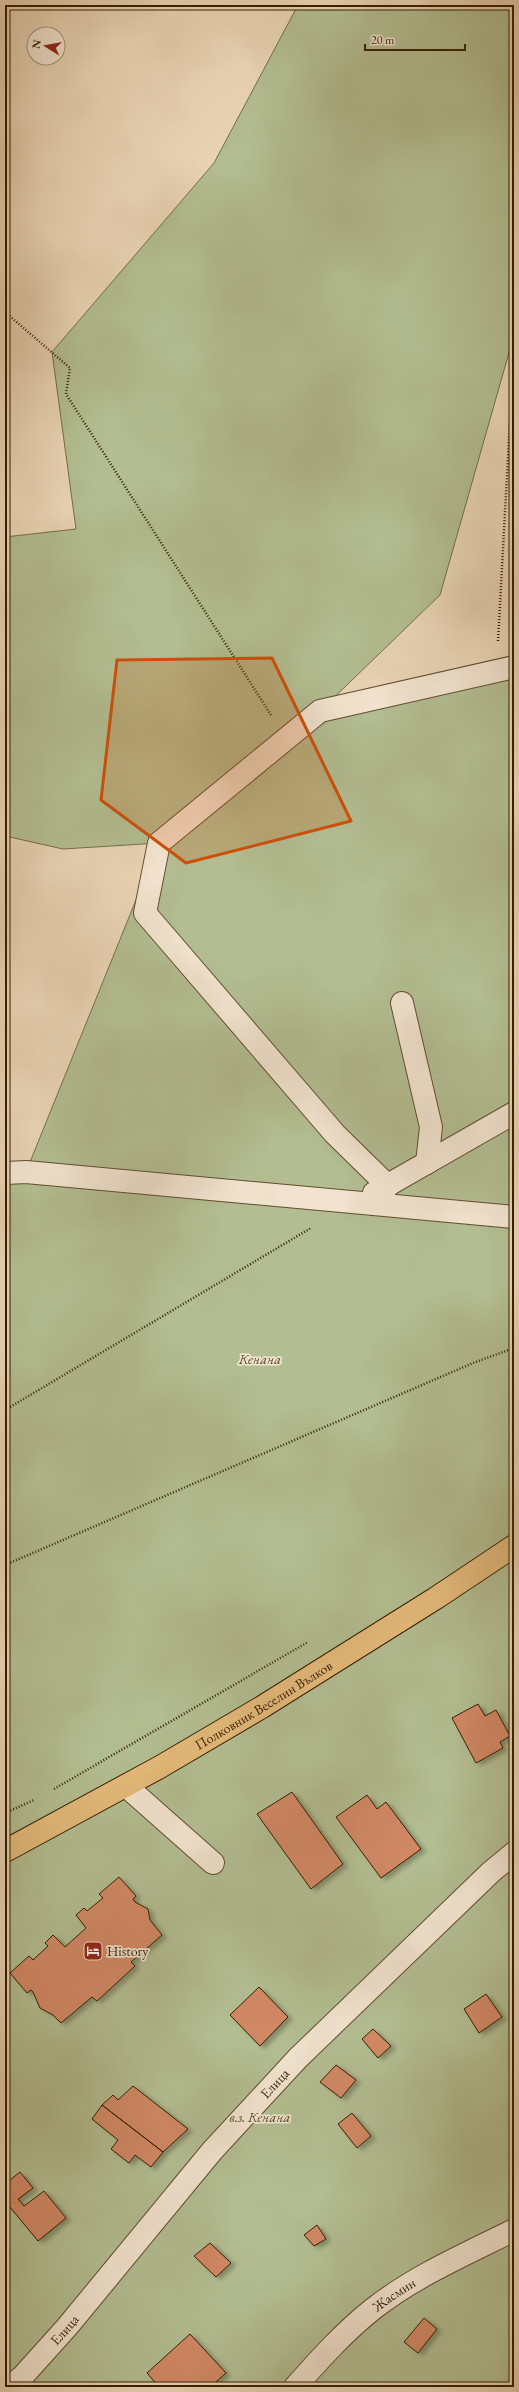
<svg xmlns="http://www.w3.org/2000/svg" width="519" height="2392" font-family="'EB Garamond',serif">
<defs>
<filter id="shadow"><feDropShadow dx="4.5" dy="2.5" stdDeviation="2" flood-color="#0004"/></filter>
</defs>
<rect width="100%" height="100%" fill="#e9d4b5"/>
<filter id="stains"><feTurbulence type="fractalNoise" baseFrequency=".005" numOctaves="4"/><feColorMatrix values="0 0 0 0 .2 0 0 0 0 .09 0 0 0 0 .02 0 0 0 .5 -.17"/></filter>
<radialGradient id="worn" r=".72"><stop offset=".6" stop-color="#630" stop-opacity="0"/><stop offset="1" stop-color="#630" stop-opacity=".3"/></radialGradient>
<path fill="#b2bd91" stroke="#746e48" d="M298,5h216v330l-74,260 -120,116 194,-43v1719h-509v-1214l21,-1 133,-329 -96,6 -58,-13v-299l71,-8 -24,-177 162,-189z"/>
<path fill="#d18865" stroke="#351e00" filter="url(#shadow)" d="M478,1704l7,12 11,-6 14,26 -10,6 3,6 -27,15 -24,-45z
M292,1792l51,72 -32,25 -54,-75z
M367,1795l10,14 9,-7 35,47 -40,29 -45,-61z
M119,1877l17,19 -3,3 2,3 13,7 2,11 12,15 -31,27 4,4 -38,35 -5,-4 -31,26 -8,-8 -13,-7 -7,-16 -2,-2 -4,3 -17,-20 19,-17 4,4 15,-14 -3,-3 8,-8 12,12 21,-19 -10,-13 8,-7 3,3 16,-13 -4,-4z
M259,1987l29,30 -28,29 -30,-31z
M486,1994l16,23 -23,16 -15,-24z
M373,2029l18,17 -13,12 -16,-19z
M336,2065l20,15 -15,18 -21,-16z
M133,2086l55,43 -25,23 -61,-47 11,-10 5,5z
M102,2105l61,47 -12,15 -16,-12 -6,8 -18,-14 7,-9 -26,-21z
M352,2113l19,23 -14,12 -19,-24z
M20,2172l13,16 -15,11 6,7 20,-15 22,27 -28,23 -33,-40v-17z
M317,2225l9,14 -12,7 -10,-11z
M210,2243l21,20 -15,14 -22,-21z
M424,2318l13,11 -19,24 -14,-11z
M190,2334l36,39 -16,14h-51l-12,-14z"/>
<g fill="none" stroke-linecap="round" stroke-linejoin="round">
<defs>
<g id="minor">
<path d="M402,1003l29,124 -4,36"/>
<path d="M5,1173l21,-1 488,45"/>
<path d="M388,1186l-53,-52 -190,-221 14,-70 161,-132 194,-44"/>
<path d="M374,1193l140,-80"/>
<path d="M126,1786l87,77"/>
<path id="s1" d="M9,2387l13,-10 45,-50 145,-176 86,-93 193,-186 23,-19"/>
<path id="s2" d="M295,2387c24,-27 49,-55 78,-78 42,-33 93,-55 141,-79"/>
</g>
<g id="major">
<path id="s3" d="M5,1851l155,-84 102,-60 174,-109 78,-52"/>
</g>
</defs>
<use href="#minor" stroke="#624c2d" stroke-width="24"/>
<use href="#major" stroke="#351e00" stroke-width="24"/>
<path stroke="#351e00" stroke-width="2.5" stroke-dasharray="1 2" stroke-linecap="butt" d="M5,312l65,56 -4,26 205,321
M498,641l16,-295
M5,1410l306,-182
M5,1565l468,-202 41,-15
M54,1789l254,-147
M5,1813l29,-13"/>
<use href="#minor" stroke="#f1e3cf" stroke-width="22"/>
<use href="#major" stroke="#e4ba7a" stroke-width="22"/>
</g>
<path fill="#cd500a" fill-opacity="0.2" stroke="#cd500a" stroke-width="3" stroke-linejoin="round" d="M272,658l79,163 -165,42 -85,-63 16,-140z"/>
<defs>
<symbol id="hotel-square" viewBox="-11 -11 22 22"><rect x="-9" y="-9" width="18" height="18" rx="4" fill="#8f2418" stroke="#f1e3cf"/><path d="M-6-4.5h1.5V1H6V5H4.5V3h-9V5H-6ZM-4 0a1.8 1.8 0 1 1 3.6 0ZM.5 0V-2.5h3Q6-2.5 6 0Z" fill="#fff"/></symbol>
</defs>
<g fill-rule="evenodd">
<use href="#hotel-square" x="82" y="1940" width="22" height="22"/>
</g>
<g text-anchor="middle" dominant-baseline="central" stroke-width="3.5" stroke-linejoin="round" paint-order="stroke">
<g font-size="14" font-style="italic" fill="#544624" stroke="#f1e3cf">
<text x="260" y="1359">Кенана</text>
<text x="260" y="2117">в.з. Кенана</text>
</g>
<g font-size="14" fill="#351e00" stroke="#f1e3cf">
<text stroke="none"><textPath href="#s3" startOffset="297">Полковник Веселин Вълков</textPath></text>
<text stroke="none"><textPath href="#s1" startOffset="404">Елица</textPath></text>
<text stroke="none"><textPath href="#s2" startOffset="136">Жасмин</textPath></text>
<text stroke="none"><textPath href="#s1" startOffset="80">Елица</textPath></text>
</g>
<g font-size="14" fill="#351e00" stroke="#f1e3cf" text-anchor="start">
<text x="107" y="1951">History</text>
</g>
</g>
<rect width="519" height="2392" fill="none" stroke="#e9d4b5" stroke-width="20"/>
<rect x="6" y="6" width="507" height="2380" fill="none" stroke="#351e00" stroke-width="2"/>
<rect x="10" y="10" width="499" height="2372" fill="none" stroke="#351e00"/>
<g transform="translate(46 46) rotate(281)"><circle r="19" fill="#f1e3cf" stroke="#a6947c"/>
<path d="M0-3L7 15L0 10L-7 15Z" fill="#8f2418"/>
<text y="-6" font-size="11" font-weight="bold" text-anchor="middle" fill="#351e00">N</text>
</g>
<path d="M365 44v6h100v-6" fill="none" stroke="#351e00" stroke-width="2"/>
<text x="371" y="44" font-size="12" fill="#351e00" stroke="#f1e3cf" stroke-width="3" paint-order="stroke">20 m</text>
<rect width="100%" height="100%" filter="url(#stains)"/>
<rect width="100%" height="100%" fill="url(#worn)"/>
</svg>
